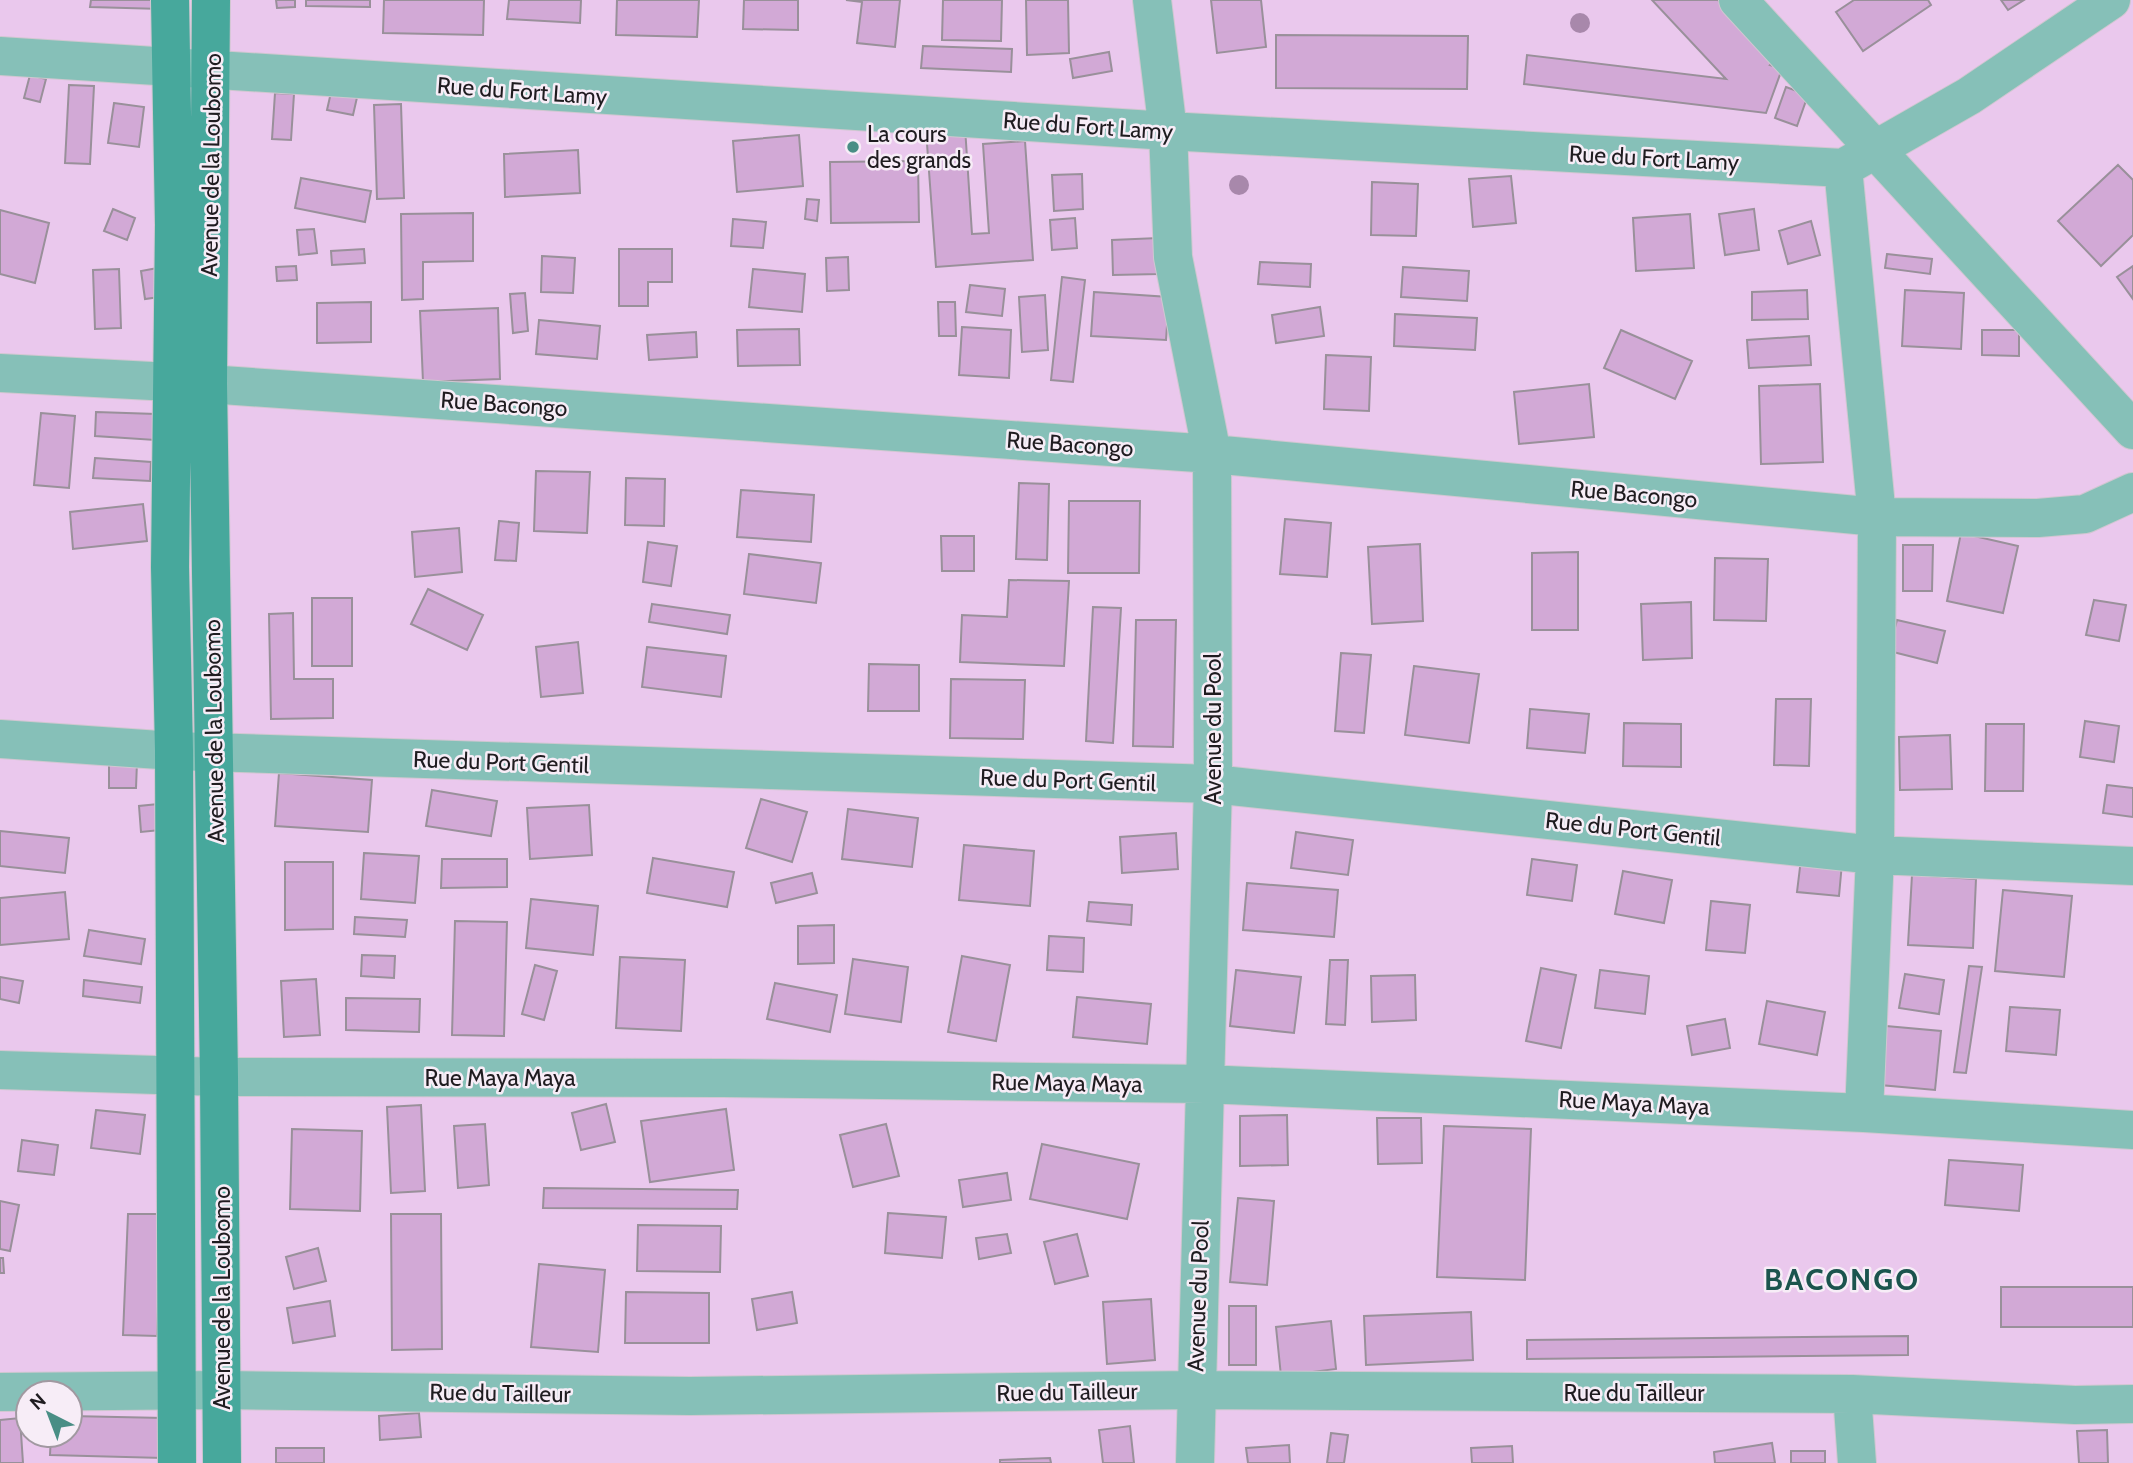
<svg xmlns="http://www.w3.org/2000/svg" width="2133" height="1463" font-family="Cabin,sans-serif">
<rect width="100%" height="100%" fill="#f7edf7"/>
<path fill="#eac8ed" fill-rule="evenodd" d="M0,0h2133v1463h-2133zM28,1393h42v42h-42z"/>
<path fill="#d2a9d6" stroke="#99909a" stroke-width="2" d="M91,0h72l-1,9 -72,-2z
M276,0h19v7l-18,1z
M306,0h64v7l-64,-1z
M384,0h100l-1,35 -100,-2z
M509,0h72l-1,23 -73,-4z
M617,0h82l-2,37 -81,-2z
M744,0h54v30l-55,-1z
M846,0h54l-5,47 -38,-4 5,-41z
M943,0h59l-1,41 -59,-1z
M1026,0h42l1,53 -42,2z
M1211,0h50l5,47 -49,6z
M1652,0h66l57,60 -5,5 12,4 -16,44 -242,-29 3,-29 199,24z
M1854,0h74l3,5 -68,46 -27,-39z
M2001,0h23l-16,10z
M1276,35l192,1 -1,53 -191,-1z
M923,46l89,3 -1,23 -90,-4z
M1109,52l3,19 -39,7 -3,-19z
M30,75l16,4 -6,23 -16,-4z
M69,85l25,1 -4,78 -25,-1z
M1786,87l22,8 -11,31 -22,-8z
M332,88l26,5 -5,22 -26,-5z
M275,93l19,1 -3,46 -19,-1z
M114,103l30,4 -5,40 -31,-4z
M401,104l3,94 -27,1 -3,-94z
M965,127l7,107 17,-1 -6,-89 42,-3 8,119 -97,7 -10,-137z
M799,135l4,51 -66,6 -4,-51z
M578,150l2,43 -75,4 -1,-43z
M918,161l1,61 -88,1 -1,-61z
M2118,165l15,15v55l-32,31 -43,-45z
M1082,174l1,35 -29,2 -2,-36z
M1511,176l5,47 -43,4 -4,-48z
M301,178l70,13 -6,31 -70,-14z
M1372,182l46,2 -2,52 -45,-1z
M807,199l12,1 -2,21 -12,-2z
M113,209l22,9 -8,22 -23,-9z
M1754,209l5,41 -34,5 -6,-41z
M0,210l49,13 -14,60 -35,-9z
M473,213v48l-50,1v37l-21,1 -1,-86z
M1690,214l4,54 -58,3 -3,-53z
M1075,218l2,30 -25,2 -2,-30z
M733,219l33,3 -3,26 -32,-2z
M1811,221l9,34 -32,9 -9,-33z
M314,229l3,24 -18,2 -2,-25z
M1158,238l1,36 -46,1 -1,-35z
M364,249l1,14 -33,2 -1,-14z
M619,249h53v33h-24v24h-29z
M1887,254l45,5 -2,15 -45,-6z
M542,256l33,2 -2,35 -32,-1z
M848,257l1,33 -22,1 -1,-33z
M1260,262l51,2 -1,23 -52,-3z
M296,266l1,14 -20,1 -1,-14z
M2133,266v33l-16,-22z
M163,267l4,29 -22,3 -4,-28z
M1403,267l66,4 -2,30 -66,-4z
M119,269l2,59 -26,1 -2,-59z
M753,269l52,5 -3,38 -53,-5z
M1062,277l23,3 -12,102 -22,-2z
M970,285l35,4 -3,27 -36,-4z
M1807,290l1,29 -56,1v-28z
M1905,290l59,3 -3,56 -59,-3z
M1094,292l75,5 -3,43 -75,-4z
M525,293l3,38 -15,2 -3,-39z
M1045,295l3,55 -26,2 -3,-55z
M371,302v40l-54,1v-40z
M938,302h17l1,34h-17z
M1320,307l4,29 -48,7 -4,-28z
M498,308l2,71 -77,3 -3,-71z
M1395,314l82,4 -2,32 -81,-4z
M539,320l61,6 -3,33 -61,-5z
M962,327l49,3 -2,48 -50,-3z
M799,329l1,36 -62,1 -1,-36z
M1621,330l71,31 -17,38 -71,-31z
M1982,330h37v26l-37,-1z
M696,332l1,25 -48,3 -2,-25z
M1809,336l2,29 -62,3 -2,-28z
M1326,355l45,2 -2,54 -45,-2z
M1589,384l5,53 -75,7 -5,-52z
M1820,384l3,78 -62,2 -2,-78z
M96,412l60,2 -1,26 -60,-4z
M41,413l34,3 -6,72 -35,-3z
M95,458l56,4 -1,19 -57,-3z
M536,471l54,1 -3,61 -53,-2z
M626,478l39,1 -1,47 -39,-1z
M1019,483l30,1 -2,76 -31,-1z
M741,490l73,5 -3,47 -74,-5z
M1069,501h71l-1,72h-71z
M143,504l4,37 -74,8 -3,-37z
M1285,519l46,4 -4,54 -47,-3z
M499,521l20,2 -3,38 -21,-1z
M459,528l3,44 -47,5 -3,-45z
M1961,533l57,13 -15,67 -56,-12z
M941,536h33v35h-32z
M648,542l29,4 -6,40 -28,-4z
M1420,544l3,77 -51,3 -4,-77z
M1903,545h30l-1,46h-29z
M1578,552v78h-46v-77z
M749,554l72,9 -5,40 -72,-9z
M1715,558l53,1 -2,62 -52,-1z
M1009,580l60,1 -5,85 -104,-4 2,-47 45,2z
M428,589l55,26 -16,35 -56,-26z
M312,598h40v68h-40z
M2094,600l32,5 -7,36 -33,-6z
M1691,602l1,56 -49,2 -2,-56z
M652,604l78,11 -3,19 -78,-12z
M1093,607l28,1 -8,135 -27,-2z
M293,613l1,66h39v39l-62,1 -2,-105z
M1136,620h40l-3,127 -40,-1z
M1897,620l48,11 -8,32 -48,-12z
M578,642l5,51 -42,4 -5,-50z
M647,647l79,9 -5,41 -79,-10z
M1341,653l30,2 -7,78 -29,-2z
M869,664l50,1v46h-51z
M1414,666l65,8 -10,69 -64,-8z
M951,679l74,1 -2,59 -73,-1z
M1776,699h35l-2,67 -35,-1z
M1530,709l59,5 -4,39 -58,-5z
M2085,721l34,5 -5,36 -34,-5z
M1624,723l57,1v43l-58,-1z
M1986,724h38l-1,67h-38z
M1950,735l2,54 -52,1 -1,-53z
M109,762h28l-1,26h-27z
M279,773l93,7 -4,52 -93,-6z
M2107,785l26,3v29l-30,-4z
M432,790l65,11 -6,35 -65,-10z
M761,799l46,13 -15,50 -46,-14z
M168,803l2,26 -29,3 -2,-26z
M589,805l3,50 -62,4 -3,-51z
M848,809l70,9 -6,49 -70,-8z
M0,831l69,7 -4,35 -65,-7z
M1296,832l57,8 -5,35 -57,-7z
M1176,833l2,36 -56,4 -2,-36z
M964,845l70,6 -4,55 -71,-6z
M364,853l55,3 -4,47 -54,-4z
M653,858l81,14 -7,35 -80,-14z
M442,859h65v28l-66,1z
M1532,859l45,6 -5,36 -45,-6z
M1801,859l41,4 -3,33 -42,-4z
M285,862h48v67l-48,1z
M1623,871l49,9 -8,43 -49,-9z
M812,873l5,20 -41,10 -5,-20z
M1912,875l64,4 -3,69 -65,-3z
M1247,883l91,7 -4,47 -91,-7z
M2003,890l69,6 -8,81 -69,-6z
M65,892l4,47 -69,6v-47z
M531,899l67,7 -5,49 -67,-7z
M1711,901l39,4 -5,48 -39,-3z
M1089,902l43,3 -1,20 -44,-4z
M355,917l52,3 -2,17 -51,-3z
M455,921l52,1 -3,114 -52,-1z
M834,925v38l-36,1v-38z
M89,930l56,9 -4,25 -57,-8z
M1049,936l35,2 -1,34 -36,-2z
M362,955l33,1 -1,22 -33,-2z
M962,956l48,9 -14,76 -48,-9z
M620,957l65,3 -4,71 -65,-3z
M853,959l55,8 -7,55 -56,-8z
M1330,960h18l-3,65 -19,-1z
M535,965l22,6 -13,49 -22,-6z
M1969,966l13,1 -16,106 -12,-1z
M1541,968l35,7 -15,73 -35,-7z
M1236,970l65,7 -7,56 -64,-7z
M1600,970l49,6 -4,38 -50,-6z
M1905,974l39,6 -5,34 -40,-6z
M1415,975l1,45 -44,2 -1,-46z
M0,977l23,4 -4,22 -19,-4z
M316,979l4,56 -36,2 -3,-56z
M84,980l58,7 -2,16 -57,-7z
M775,983l62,12 -7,37 -63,-13z
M1077,997l74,7 -4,40 -74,-7z
M346,998l74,1 -1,33 -73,-2z
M1767,1001l58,11 -8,43 -58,-11z
M2010,1007l50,3 -4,45 -50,-4z
M1725,1019l5,29 -38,7 -5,-29z
M1886,1026l55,5 -6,59 -55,-5z
M606,1104l9,38 -34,8 -9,-37z
M421,1105l4,86 -34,2 -4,-86z
M726,1109l8,61 -84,12 -9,-61z
M96,1110l49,5 -5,39 -49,-6z
M1287,1115l1,50 -48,1v-50z
M1377,1118h44l1,45 -44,1z
M485,1124l4,61 -31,3 -4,-62z
M886,1124l13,52 -46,11 -13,-52z
M1444,1126l87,3 -6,151 -88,-3z
M292,1129l70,2 -2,80 -70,-2z
M22,1140l36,5 -4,30 -36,-4z
M1042,1144l97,20 -12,55 -97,-20z
M1949,1160l74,5 -4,46 -74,-6z
M1007,1173l4,27 -48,7 -4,-27z
M544,1188l194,2 -1,19 -194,-1z
M1238,1198l36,3 -7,84 -37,-3z
M0,1201l19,4 -9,46 -10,-2z
M888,1213l58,4 -4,41 -57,-5z
M128,1214h33l-4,122 -34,-1z
M391,1214h50l1,135 -50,1z
M638,1225l83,1 -1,46 -83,-1z
M1007,1234l4,19 -32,6 -3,-21z
M1077,1234l11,42 -33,8 -11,-42z
M318,1248l8,33 -32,8 -8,-32z
M0,1258h3l1,15h-4z
M539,1264l66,6 -7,82 -67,-5z
M2001,1287h132v40h-132z
M626,1292l83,1v50h-84z
M792,1292l5,31 -40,7 -5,-31z
M1151,1299l4,61 -48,4 -4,-62z
M330,1301l5,35 -42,7 -6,-35z
M1229,1306h27v59h-27z
M1471,1312l2,48 -107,5 -2,-49z
M1331,1321l5,48 -55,7 -5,-49z
M1908,1336v19l-381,4v-19z
M419,1413l2,24 -41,3 -1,-24z
M70,1416l94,2 -1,40 -113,-3 1,-20h19z
M20,1418l3,45h-23v-43z
M1130,1426l4,37h-31l-4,-33z
M2107,1430l1,33h-29l-2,-32z
M1331,1433l17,2 -4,28h-17z
M1772,1443l3,20h-60l-1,-11z
M1289,1445l1,18h-42l-2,-15z
M1512,1446l1,17h-41l-1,-15z
M276,1448h48v15h-48z
M1791,1451h34v12h-34z
M1050,1458l1,5h-51v-3z"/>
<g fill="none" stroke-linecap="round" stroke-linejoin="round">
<defs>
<path id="street" d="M1152,0l16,131 5,126 39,197 1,330 -18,679
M1738,0l395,430
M0,56l1168,75 675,37 126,-72 142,-96
M1843,168l34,349 -2,338 -11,258
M0,373l208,11 1004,70 665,63 161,1 47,-4 48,-22
M0,739l174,12 1039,33 662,71 258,11
M0,1070l219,7 504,1 482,6 659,29 269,17
M0,1392l223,-2 467,6 504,-6 658,4 223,11 58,-1
M1852,1394l5,69"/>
<path id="secondary" d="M170,0l4,225 -4,342 4,184 3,712
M211,0l-3,384 11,693 3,386"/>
</defs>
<use href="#street" stroke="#d0c7d0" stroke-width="40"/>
<use href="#secondary" stroke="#d0c7d0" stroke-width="40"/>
<use href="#street" stroke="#86c0b8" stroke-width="38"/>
<use href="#secondary" stroke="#47a89c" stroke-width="38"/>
</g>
<g fill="#a888ab">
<circle cx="1580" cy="23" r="10"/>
<circle cx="1239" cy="185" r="10"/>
</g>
<circle fill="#498e85" stroke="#f7edf7" stroke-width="2.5" cx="853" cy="147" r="7"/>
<g text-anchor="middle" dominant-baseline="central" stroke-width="5" stroke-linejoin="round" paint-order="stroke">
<g font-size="23" fill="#1f1c20" stroke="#f7edf7">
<text transform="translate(522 91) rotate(4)">Rue du Fort Lamy</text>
<text transform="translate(1088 126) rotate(4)">Rue du Fort Lamy</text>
<text transform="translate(1654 158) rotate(3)">Rue du Fort Lamy</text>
<text transform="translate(211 165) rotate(-89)">Avenue de la Loubomo</text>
<text transform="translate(504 404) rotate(4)">Rue Bacongo</text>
<text transform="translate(1070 444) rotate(4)">Rue Bacongo</text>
<text transform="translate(1634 494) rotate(5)">Rue Bacongo</text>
<text transform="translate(1213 729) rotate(-90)">Avenue du Pool</text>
<text transform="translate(214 731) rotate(-91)">Avenue de la Loubomo</text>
<text transform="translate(501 762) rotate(2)">Rue du Port Gentil</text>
<text transform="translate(1068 780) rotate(2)">Rue du Port Gentil</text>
<text transform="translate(1633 829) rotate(6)">Rue du Port Gentil</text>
<text x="500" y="1078">Rue Maya Maya</text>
<text transform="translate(1067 1083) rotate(1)">Rue Maya Maya</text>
<text transform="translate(1634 1103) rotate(3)">Rue Maya Maya</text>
<text transform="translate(1198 1296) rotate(-88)">Avenue du Pool</text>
<text transform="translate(222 1298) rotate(-90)">Avenue de la Loubomo</text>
<text transform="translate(1067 1392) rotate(-1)">Rue du Tailleur</text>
<text transform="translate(500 1393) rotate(1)">Rue du Tailleur</text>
<text x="1634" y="1393">Rue du Tailleur</text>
</g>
<g font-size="23" fill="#1f1c20" stroke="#f7edf7" text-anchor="start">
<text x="867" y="134">La cours<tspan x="867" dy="26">des grands</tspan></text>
</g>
<g font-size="30" font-weight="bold" letter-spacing="2" fill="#1b544e" stroke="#f7edf7">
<text x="1842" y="1279">BACONGO</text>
</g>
</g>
<g transform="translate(49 1414) rotate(318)"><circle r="33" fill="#f7edf7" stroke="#a199a1" stroke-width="2"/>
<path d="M0-5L12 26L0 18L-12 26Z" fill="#498e85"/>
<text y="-10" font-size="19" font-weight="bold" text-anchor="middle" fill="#1f1c20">N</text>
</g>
</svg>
